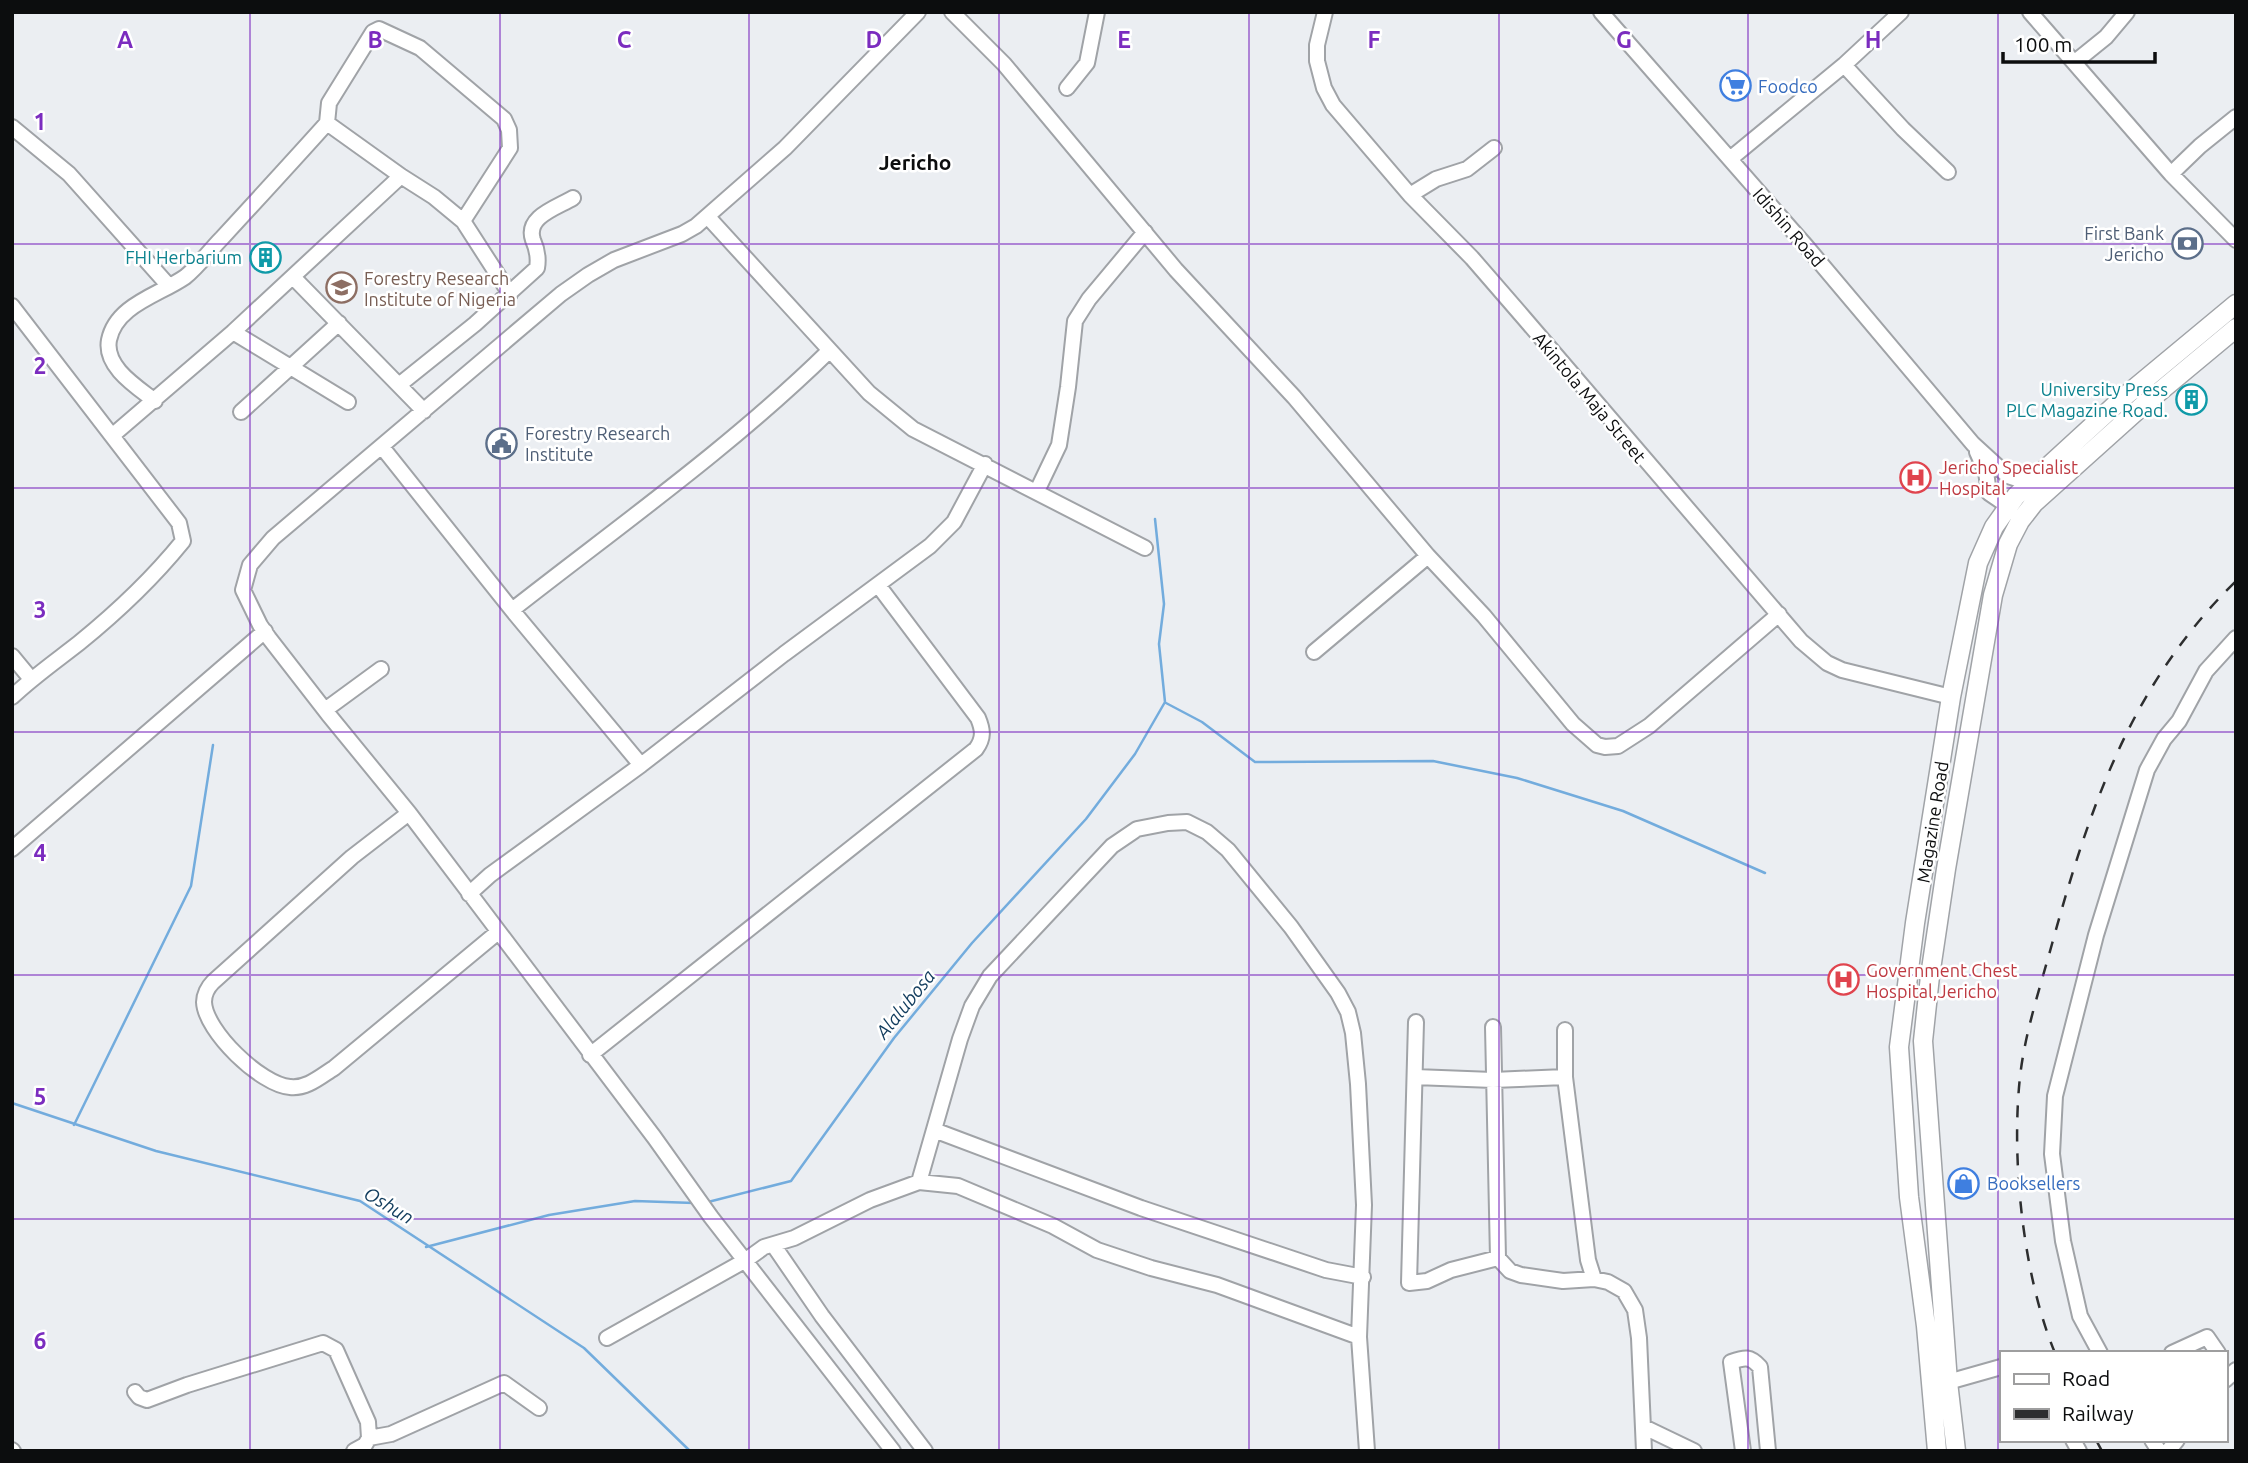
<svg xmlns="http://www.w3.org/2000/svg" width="2248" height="1463" font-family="Ubuntu,sans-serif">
<rect width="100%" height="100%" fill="#ebeef2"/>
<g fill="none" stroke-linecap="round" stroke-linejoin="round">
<path stroke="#73acdd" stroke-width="2.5" d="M1166,703l36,19 53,40 178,-1 84,17 106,33 142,62
M12,1103l144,48 204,50 224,147 106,103
M74,1125l117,-239 22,-141
M708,1202l83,-21 103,-143 78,-95 114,-124 49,-65 30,-52 -6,-58 5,-40 -9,-85
M426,1247l123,-32 86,-14 59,2"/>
<defs>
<path id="minor" d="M952,12l52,52 172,206 118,127 134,159 56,60 89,108 24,21 8,2 13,-1 31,-20 130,-112
M1325,12l-8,33v16l7,27 9,17 77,90 62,63 52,60 277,323 26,22 15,7 109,27
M1601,12l205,234 167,198 35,32 22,7
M2030,12l141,162 65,66
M2075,62l31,-25 21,-25
M1844,65l59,64 45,43
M1067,88l20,-25 10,-51
M327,123l74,53 33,21 29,24 47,73
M12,127l57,47 99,111
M1730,159l114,-94 57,-53
M2171,174l29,-28 36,-29
M1410,195l26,-16 31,-10 27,-21
M708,217l161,176 44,36 232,119
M293,277l131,134
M12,306l167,217 4,18c-30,37 -67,72 -104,102 -23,18 -46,34 -67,54
M233,332l115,70
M399,385l76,-61 62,-56c2,-11 0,-19 -4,-28 -8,-23 23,-32 40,-42
M155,401c-18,-14 -51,-34 -46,-61 7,-35 50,-45 76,-63 13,-10 25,-27 37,-39 35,-38 70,-76 105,-115l2,-20 44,-71 6,-3 41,19 84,71 5,11 1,18 -47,73
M241,412l98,-89
M113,435l120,-103 168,-156
M382,447l130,163 129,155
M1977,452l9,20 3,21 19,13
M1037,491l22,-46 9,-58 7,-66 14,-22 56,-67
M512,610c107,-84 219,-163 317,-259
M1314,652l114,-96
M12,656l19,23
M325,710l56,-41
M409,813l-57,44 -139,125c-5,5 -9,13 -9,20 1,29 57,83 86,85 17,2 31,-11 44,-19l164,-136
M12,849l253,-218
M469,894l21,-19 151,-110 143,-111 146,-108 24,-24 31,-58
M1416,1022l-7,261 18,-2 24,-11 47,-12 12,13 11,4 42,6 31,-2 14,3 16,9 11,19 4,28 5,113
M1493,1027l5,231
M1565,1030v47l23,183 6,19
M590,1055l386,-306c8,-11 7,-19 2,-31l-100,-133
M1415,1077l78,3 72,-3
M934,1130l207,78 185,62 37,7
M919,1182l39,4 95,40 44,24 54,18 66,17 142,52
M774,1246l48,70 103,135
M607,1338l139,-78 18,-13 30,-9 76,-38 49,-18 41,-143 12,-33 18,-30 122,-130 25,-17 31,-6 19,-1 20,10 21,18 63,77 47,66 10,19 5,21 5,51 6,121 -5,132 8,114
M2100,1353l-20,-37 -17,-75 -11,-87 3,-58 41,-161 51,-165 17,-31 15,-18 27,-50 30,-33
M2172,1353l35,-16 11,16
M2225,1380l11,-10
M1948,1382l53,-15
M135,1392l4,5 8,3 40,-15 136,-42 13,7 32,72 1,16 -4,7 -11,6
M1644,1427l50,24
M369,1438l22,-4 113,-51 35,25
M2073,1440l6,11
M2152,1440l7,11
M12,1450l1,1
M893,1451l-182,-234 -57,-80 -245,-324 -81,-99 -59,-76 -9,-13 -17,-35 7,-25 23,-27 288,-244 27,-19 26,-15 68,-26 14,-8 89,-78 133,-136
M1743,1451l-12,-89c14,-5 19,-6 29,5l8,84
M2168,1451l9,-11"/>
<path id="major" d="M1937,1451l-11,-125 -17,-129 -10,-150 16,-124 36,-226 27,-134 16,-36 22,-31 108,-99 112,-93
M1956,1451l-8,-69 -25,-341 7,-65 16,-107 47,-274 15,-51 12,-23 14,-18 107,-96 95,-79"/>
</defs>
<use href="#minor" stroke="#a0a3a7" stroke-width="18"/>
<use href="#major" stroke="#a0a3a7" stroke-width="21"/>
<use href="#minor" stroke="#fff" stroke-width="14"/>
<use href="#major" stroke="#fff" stroke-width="18"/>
<path stroke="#2d2e2f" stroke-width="2.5" stroke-dasharray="12 12" stroke-linecap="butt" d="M2055,1353c-32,-77 -44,-193 -35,-276 5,-45 20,-89 32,-133 38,-138 79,-260 184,-363
M2096,1440l6,11"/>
</g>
<path fill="none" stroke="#7b2cbf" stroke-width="2" stroke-opacity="0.55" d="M250,12v1439M500,12v1439M749,12v1439M999,12v1439M1249,12v1439M1499,12v1439M1748,12v1439M1998,12v1439M12,244h2224M12,488h2224M12,732h2224M12,975h2224M12,1219h2224"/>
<defs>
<symbol id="supermarket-ring" viewBox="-11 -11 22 22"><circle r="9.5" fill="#fff" stroke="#3f7fe0" stroke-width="1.5"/><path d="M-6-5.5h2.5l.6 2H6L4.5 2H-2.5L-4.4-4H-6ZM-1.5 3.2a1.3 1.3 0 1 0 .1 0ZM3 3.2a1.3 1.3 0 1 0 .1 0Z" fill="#3f7fe0"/></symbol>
<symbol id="bank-ring" viewBox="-11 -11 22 22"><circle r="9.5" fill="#fff" stroke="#5c6f8a" stroke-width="1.5"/><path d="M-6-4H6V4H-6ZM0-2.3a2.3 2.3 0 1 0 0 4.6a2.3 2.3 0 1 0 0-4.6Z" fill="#5c6f8a"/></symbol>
<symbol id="building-ring" viewBox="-11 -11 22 22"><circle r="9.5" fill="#fff" stroke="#0f9aa8" stroke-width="1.5"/><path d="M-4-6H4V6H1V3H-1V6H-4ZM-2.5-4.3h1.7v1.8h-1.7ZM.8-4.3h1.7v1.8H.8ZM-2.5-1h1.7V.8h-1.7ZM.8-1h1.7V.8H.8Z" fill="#0f9aa8"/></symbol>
<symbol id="school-ring" viewBox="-11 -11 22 22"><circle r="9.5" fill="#fff" stroke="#8d6e63" stroke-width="1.5"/><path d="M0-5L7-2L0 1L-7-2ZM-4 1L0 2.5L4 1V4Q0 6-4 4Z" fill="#8d6e63"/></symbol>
<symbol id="civic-ring" viewBox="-11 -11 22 22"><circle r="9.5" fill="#fff" stroke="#5c6f8a" stroke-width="1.5"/><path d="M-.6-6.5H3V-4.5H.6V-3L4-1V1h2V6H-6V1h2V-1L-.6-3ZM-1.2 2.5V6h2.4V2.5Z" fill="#5c6f8a"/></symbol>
<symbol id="hospital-ring" viewBox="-11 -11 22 22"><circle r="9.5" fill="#fff" stroke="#e0444e" stroke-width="1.5"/><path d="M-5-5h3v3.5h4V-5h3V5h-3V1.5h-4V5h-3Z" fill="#e0444e"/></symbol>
<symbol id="shop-ring" viewBox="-11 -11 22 22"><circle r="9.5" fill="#fff" stroke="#3f7fe0" stroke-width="1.5"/><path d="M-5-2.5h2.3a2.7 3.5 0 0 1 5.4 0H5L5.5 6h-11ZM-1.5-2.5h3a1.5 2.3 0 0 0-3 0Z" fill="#3f7fe0"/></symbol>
</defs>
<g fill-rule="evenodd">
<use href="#supermarket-ring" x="1718" y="68" width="35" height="35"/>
<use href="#bank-ring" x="2170" y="226" width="35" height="35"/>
<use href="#building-ring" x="248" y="240" width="35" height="35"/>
<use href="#school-ring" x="324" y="270" width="35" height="35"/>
<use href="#building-ring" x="2174" y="382" width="35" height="35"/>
<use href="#civic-ring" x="484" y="426" width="35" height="35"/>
<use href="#hospital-ring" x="1898" y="460" width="35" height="35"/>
<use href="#hospital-ring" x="1826" y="962" width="35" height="35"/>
<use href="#shop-ring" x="1946" y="1166" width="35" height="35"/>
</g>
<g text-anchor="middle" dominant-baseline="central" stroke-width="5" stroke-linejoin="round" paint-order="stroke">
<g font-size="18" fill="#366cbe" stroke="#fff" text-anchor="start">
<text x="1758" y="86">Foodco</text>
<text x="1987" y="1183">Booksellers</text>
</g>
<g font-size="18" fill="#0c0d0e" stroke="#fff">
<text transform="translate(1789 227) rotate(49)">Idishin Road</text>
<text transform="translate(1590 397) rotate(50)">Akintola Maja Street</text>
<text transform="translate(1932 822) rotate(-81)">Magazine Road</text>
</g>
<g font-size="18" fill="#4e5e75" stroke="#fff" text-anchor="end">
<text x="2164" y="233">First Bank<tspan x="2164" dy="21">Jericho</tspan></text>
<text x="525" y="433" text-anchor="start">Forestry Research<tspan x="525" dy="21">Institute</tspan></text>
</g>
<g font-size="18" fill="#0d838f" stroke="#fff" text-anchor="end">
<text x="242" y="257">FHI Herbarium</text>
<text x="2168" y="389">University Press<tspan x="2168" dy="21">PLC Magazine Road.</tspan></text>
</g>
<g font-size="18" fill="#785e54" stroke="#fff" text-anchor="start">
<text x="364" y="278">Forestry Research<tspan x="364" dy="21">Institute of Nigeria</tspan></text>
</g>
<g font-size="18" fill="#be3a42" stroke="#fff" text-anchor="start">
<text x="1939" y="467">Jericho Specialist<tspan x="1939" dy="21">Hospital</tspan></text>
<text x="1866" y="970">Government Chest<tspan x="1866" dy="21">Hospital,Jericho</tspan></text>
</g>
<g font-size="19" font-style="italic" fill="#113c5d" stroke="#fff">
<text transform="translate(905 1004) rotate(-51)">Alalubosa</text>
<text transform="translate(389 1205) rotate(31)">Oshun</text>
</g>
<g font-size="21" font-weight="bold" fill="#0c0d0e" stroke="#fff">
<text x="915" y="162">Jericho</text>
</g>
</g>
<g font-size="23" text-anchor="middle" font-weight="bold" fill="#7b2cbf" stroke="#fff" stroke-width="5" stroke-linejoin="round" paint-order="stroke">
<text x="125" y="48">A</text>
<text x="375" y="48">B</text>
<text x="624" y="48">C</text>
<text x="874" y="48">D</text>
<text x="1124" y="48">E</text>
<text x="1374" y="48">F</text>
<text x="1624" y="48">G</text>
<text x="1873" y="48">H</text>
<text x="40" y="130">1</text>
<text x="40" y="374">2</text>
<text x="40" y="618">3</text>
<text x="40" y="861">4</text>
<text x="40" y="1105">5</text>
<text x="40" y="1349">6</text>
</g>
<rect width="2248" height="1463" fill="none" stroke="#0c0d0e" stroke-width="28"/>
<rect x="2000" y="1351" width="228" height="91" fill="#ffffff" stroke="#9e9e9f" stroke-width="2"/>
<rect x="2014" y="1374" width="35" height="10" fill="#ffffff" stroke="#9e9e9f" stroke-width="2"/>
<text x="2062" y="1386" font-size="21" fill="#0c0d0e">Road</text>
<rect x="2014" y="1409" width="35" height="10" fill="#2d2e2f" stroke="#9e9e9f" stroke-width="2"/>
<text x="2062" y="1421" font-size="21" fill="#0c0d0e">Railway</text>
<path d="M2003 52v10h152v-10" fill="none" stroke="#0c0d0e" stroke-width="3.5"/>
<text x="2014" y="52" font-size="21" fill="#0c0d0e" stroke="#ffffff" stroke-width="5" paint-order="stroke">100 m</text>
</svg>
